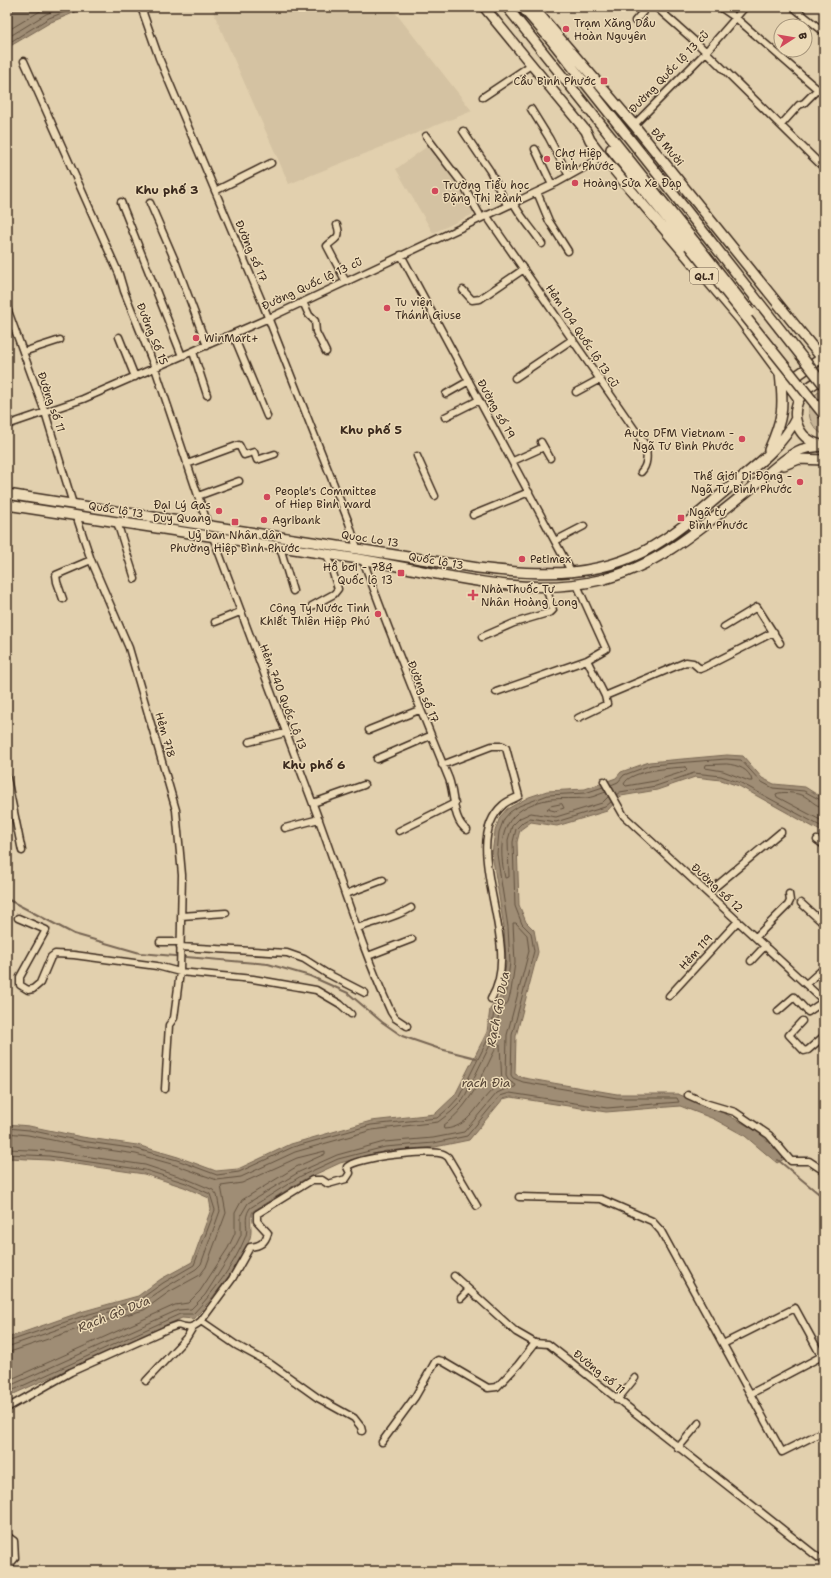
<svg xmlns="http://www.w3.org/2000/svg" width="831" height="1578" font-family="'Shantell Sans',sans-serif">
<rect width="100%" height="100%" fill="#e2d0ae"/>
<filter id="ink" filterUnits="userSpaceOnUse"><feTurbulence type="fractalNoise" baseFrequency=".025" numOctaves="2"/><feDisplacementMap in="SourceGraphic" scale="8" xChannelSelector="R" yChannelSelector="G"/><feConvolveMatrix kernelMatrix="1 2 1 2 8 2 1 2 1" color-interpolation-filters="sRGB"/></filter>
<g filter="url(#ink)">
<path fill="#d4c2a2" d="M211,7h180l81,104 -183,73z
M429,145l47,68 -43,20 -37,-64z"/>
<path fill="#c6b496" stroke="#806f5a" d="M824,389v46c-19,-10 -21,-37 0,-46z"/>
<path fill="#9f8d74" stroke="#776552" d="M7,7h81l-37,15 -44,26z
M727,755l16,1 19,22 12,6 31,3 19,12v34l-85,-47 -18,-6 -26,-3 -38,13 -36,6 -14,15 -50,15 -26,-4 -11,8 -3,12 2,63 7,17 8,8 4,22 -22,84 -1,38 9,4 93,16h61l48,20 31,17 29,27 -9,5 -32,-27 -31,-17 -34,-13 -74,6 -95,-15 -8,2 -34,41 -34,7 -49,4 -46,12 -37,17 -50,31c-5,9 0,17 -3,27 -7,23 -39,62 -56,81l-12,-1 -175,79v-59l77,-27 54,-15 23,-17 31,-17 19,-53 -2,-11 -25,-11 -40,-13 -95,-14 -42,-2v-34l22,2 53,11 55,8 41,12 38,14 22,-2 53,-25 80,-23 64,-7 20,-19 32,-63 3,-23 10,-12 3,-7 3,-27 -2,-36 -12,-73 3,-23 5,-14 7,-8 22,-12 18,-6 38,-2 31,-11 5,-6 28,-10z"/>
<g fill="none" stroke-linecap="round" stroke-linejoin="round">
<path stroke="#635240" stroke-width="1" d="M7,31l40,-24
M7,38l39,-24 17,-7
M7,44l42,-26 28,-11
M727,764c10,1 23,5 25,17h-3l-26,-10 -18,-3 1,-3z
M685,767l2,2 -1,2 -31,10 -29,5 -2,-2c6,-14 47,-16 61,-17z
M611,785l7,-3 6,-7 27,-10 75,-6 15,1 19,21 13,7 31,3 20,11
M606,792c-7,2 -14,6 -21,6 -11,1 -22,0 -34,1 -47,8 -55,37 -46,79l4,-1 -1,-37 4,-14 8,-8 11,-5 25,4 46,-14 6,-6
M616,795l4,-3 36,-6 38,-13 27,3 20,7 83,45
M562,804l2,4 -9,3 -8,-2 4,-3z
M824,807c-9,0 -14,-9 -22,-12 -7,-2 -20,-4 -26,-1l1,3 47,25
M500,1045l2,38c-23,12 -29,45 -58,46l-1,-3c29,-22 38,-49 54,-80z
M7,1128l22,2 52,11 56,8 40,11 40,15 22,-3 54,-25 78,-22 66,-7 12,-10 10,-11 32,-64 3,-22 9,-12 3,-8 4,-28 -2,-36 -11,-73 2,-22 5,-13 6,-7 9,-6 29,-11 37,-2 18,-6
M7,1133l21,2 53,11 55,8 39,11 42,15 24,-3 54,-25 77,-22 66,-8 13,-10 12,-12 32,-65 4,-22 9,-11 3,-11 4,-28 -2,-40h3l11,12 2,16 -22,84 -1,41 3,5 7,4 -1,2 -7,1 -11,5 -33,39 -31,6 -49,4 -47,13 -38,17 -51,31 -7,12v20l-8,16 -28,44 -14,14 -13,1 -171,77
M7,1149l43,2 95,14 42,14 26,11 4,5 3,16 -19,53 -5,5 -30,18 -25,17 -54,15 -80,28
M7,1154l42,2 96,14 41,13 24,11 5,16 -21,55 -31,18 -24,17 -53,15 -79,27
M7,1353l82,-28 55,-15 25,-18 31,-17 6,-8 20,-54 -5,-27 21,-3 55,-25 28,-7v3l-29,13 -54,33 -7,13v20l-7,15 -28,43 -12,12 -13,2 -168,76
M7,1393l173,-79h13c20,-21 41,-49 52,-76 5,-11 -3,-18 5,-30l51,-32 37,-17 47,-12 49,-4 33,-7 33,-40 10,-3 97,15 72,-6 -2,-4h-60l-94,-16 -10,-4 -2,-3 1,-40 22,-84 -3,-18 -9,-9 -7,-18 -2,-64 3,-13 7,-7 7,-4 26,4 49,-15 6,-5"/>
<path stroke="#776552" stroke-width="2" d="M7,899l67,35 66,19 128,11 42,12 38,17 34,29 20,14 38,13 36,9
M778,1160l40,33 6,2"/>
<defs>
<path id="minor" d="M141,7l18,51 103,244 87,221 8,25
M656,7l42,37 126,124
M720,7l16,11 88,77
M793,7l31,25
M635,21l12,-14
M24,61l95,213 5,17 31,77 53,157
M483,97l45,-30
M531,109l18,29 20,38
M634,125l71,-72 40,-46
M781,125l18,-20 5,-2 14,-14
M463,131l27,40 17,34
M426,136l38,50 17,31
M535,149l17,36
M215,191l56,-28
M537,192l12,29 19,30
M121,202l61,154
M513,202c8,16 20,27 29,42
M150,203l26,60 31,83
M486,215l160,231c1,9 2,19 -5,26
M337,225c5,13 -2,13 -10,21l19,36
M401,255l171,318
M463,290l9,10 8,-1 44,-30
M303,302l6,13 6,6 1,11 10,20
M7,308l38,104 28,92
M233,334l34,82
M119,337l16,40
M23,352l37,-12
M193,352l14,43
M515,378l58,-39
M576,392l24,-13
M446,394l23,-13
M445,417l34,-17
M7,425l76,-26 186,-81 287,-135 47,-26
M541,442l9,16
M417,456l18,40
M513,461l31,-14
M187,464l52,-19 5,10 10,-3 3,8 18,-6
M198,496l41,-15
M76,515l15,45 38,88 47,162 6,65 -2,97 -6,46 -5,7 -4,64
M473,515l56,-23
M117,522l18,57
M213,537c33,90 67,178 100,267 26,69 47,141 78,208l4,6 12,8
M555,541l29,-15
M280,547l13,44
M363,560c27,74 56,146 86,219 6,16 3,41 18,51
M63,599l-6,-17 -1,-7 35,-15
M312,606l22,-12 4,-5 -11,-35
M215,622l25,-10
M724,627l33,-20 23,36
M482,637l32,-14 37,-11 2,-2 -7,-23
M496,692l91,-32 19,-11 -29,-64
M605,696l81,-34 7,1 7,6 5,-2 69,-35
M578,718l29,-14 -2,-8 -18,-36
M369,730l50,-20
M249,742l36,-9
M377,759l53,-23
M442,765l50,-19h11l3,2 13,48c-5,3 -12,5 -16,9 -47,41 23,139 -12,194
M7,778l15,73
M604,781l20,35 200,185
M313,803l51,-18
M285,828l34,-9
M399,831l56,-28
M817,840l7,5
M708,893l73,-61
M346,894l37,-14
M801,903l23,21
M181,916l45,-3
M18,918l28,12 -26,47v8l8,5 5,-1 7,-6 11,-26 4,-3 19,1 83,11 23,6 73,7 63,11 24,14 11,10
M358,928c18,-7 37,-10 53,-20
M756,937l32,-32 2,-4 -1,-7
M160,942h20
M180,947l107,6 17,6 22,14 39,20
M368,956l44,-17
M751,961l14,-15
M806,984l18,-16
M669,996l69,-75
M778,1011l16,-14 14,15 16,-11
M802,1021l-13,14 15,16 4,-1 16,-14
M688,1095l20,9 27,8 34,23 22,26h18l15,10
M519,1197l82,2 51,22 9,10 121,221 42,-21
M454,1276l62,56 19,11 13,1 276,218
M461,1298l8,-8
M723,1344l72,-36 29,53
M146,1381l41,-44 6,-10
M750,1394l74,-39
M617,1400l18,-22
M7,1408l64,-36 96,-43 11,-4c10,4 15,3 23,-4
M362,1431l-1,-4 -7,-9 -36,-20 -49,-35 -33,-18 -35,-24 31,-42 18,-32c10,-1 15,-4 18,-14l-11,-12v-7l55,-34h10l6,4 18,-5 4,-6 -3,-6c9,-10 84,-18 96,-13 1,0 5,3 5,3l29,49
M382,1442l33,-45 20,-35 3,-2 4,1 46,27 9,-1 21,-22 17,-22
M678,1448l21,-25
M7,1536l7,5 1,17 -5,6 2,7"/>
<path id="highway" d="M484,7l102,124 4,9 13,17 137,162 59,80
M507,7l188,235
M522,7l29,33 155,195
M533,7l101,118 190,236
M611,149l78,97
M793,385l6,-11 23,-16
M821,445c-25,-6 -33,-33 -18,-52 5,-7 14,-11 21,-15
M769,450c14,-32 15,-42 11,-77
M784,465l15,-6 25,1
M7,494l471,74c66,8 128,11 185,-28 24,-15 45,-35 67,-53 23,-19 52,-40 65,-67
M7,505c117,18 235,36 352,54 79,13 162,40 241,21 56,-13 100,-51 144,-86 17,-13 36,-34 54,-43 8,-4 18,-4 26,-5"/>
</defs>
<use href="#minor" stroke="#3b2a1e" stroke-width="9"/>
<use href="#highway" stroke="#3b2a1e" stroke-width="12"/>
<use href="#minor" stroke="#ecdab7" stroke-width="6"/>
<use href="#highway" stroke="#ecdab7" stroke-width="9"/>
<defs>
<path id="highway-bridge" d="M706,235l118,150
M695,242l55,70
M689,246l135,169"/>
</defs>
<use href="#highway-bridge" stroke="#3b2a1e" stroke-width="12" stroke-linecap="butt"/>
<use href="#highway-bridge" stroke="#ecdab7" stroke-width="9"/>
</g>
</g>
<g fill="#d1495b" stroke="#ecdab7" stroke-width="1.5">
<circle cx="566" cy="29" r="4"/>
<rect x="600" y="77" width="8" height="8" rx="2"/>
<circle cx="547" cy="159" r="4"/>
<circle cx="575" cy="183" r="4"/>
<circle cx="435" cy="191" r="4"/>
<circle cx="387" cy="308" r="4"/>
<circle cx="196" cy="338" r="4"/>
<circle cx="742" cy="439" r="4"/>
<circle cx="800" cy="482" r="4"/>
<circle cx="267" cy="497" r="4"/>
<circle cx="219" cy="511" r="4"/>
<rect x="677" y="514" width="8" height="8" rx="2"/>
<circle cx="264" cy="520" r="4"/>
<rect x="231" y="518" width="8" height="8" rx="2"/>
<circle cx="522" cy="559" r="4"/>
<rect x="397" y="569" width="8" height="8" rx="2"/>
<path d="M471 589h4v4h4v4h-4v4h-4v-4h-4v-4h4z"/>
<circle cx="378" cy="614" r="4"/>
</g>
<g text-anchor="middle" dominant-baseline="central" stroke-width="3" stroke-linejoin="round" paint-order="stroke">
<rect fill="#ecdab7" stroke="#705f4c" stroke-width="1" x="690" y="268" width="28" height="16" rx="3"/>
<g font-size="10" font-weight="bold" fill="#3b2a1e">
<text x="704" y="276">QL.1</text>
</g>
<g font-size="11" fill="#3b2a1e" stroke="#ecdab7" text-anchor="start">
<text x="574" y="23">Trạm Xăng Dầu<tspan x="574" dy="13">Hoàn Nguyên</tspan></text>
<text x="596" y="81" text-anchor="end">Cầu Bình Phước</text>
<text x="555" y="153">Chợ Hiệp<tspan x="555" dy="13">Bình Phước</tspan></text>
<text x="583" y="183">Hoàng Sửa Xe Đạp</text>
<text x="443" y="185">Trường Tiểu học<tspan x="443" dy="13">Đặng Thị Rành</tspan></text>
<text x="395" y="302">Tu viện<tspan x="395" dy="13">Thánh Giuse</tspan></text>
<text x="204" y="338">WinMart+</text>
<text x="734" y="433" text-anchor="end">Auto DFM Vietnam -<tspan x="734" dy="13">Ngã Tư Bình Phước</tspan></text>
<text x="792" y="476" text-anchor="end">Thế Giới Di Động -<tspan x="792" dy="13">Ngã Tư Bình Phước</tspan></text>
<text x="275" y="491">People's Committee<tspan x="275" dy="13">of Hiep Binh ward</tspan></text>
<text x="211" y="505" text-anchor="end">Đại Lý Gas<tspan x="211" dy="13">Duy Quang</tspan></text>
<text x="689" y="512">Ngã tư<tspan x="689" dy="13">Bình Phước</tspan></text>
<text x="272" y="520">Agribank</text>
<text x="235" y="535" text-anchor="middle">Uỷ ban Nhân dân<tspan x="235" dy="13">Phường Hiệp Bình Phước</tspan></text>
<text x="530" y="559">Petimex</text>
<text x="393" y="567" text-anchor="end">Hồ bơi - 784<tspan x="393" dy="13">Quốc lộ 13</tspan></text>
<text x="481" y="589">Nhà Thuốc Tư<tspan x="481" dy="13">Nhân Hoàng Long</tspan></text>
<text x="370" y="608" text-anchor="end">Công Ty Nước Tinh<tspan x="370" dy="13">Khiết Thiên Hiệp Phú</tspan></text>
</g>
<g font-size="11" fill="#3b2a1e" stroke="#ecdab7">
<text transform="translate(669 72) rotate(-46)">Đường Quốc lộ 13 cũ</text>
<text transform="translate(667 147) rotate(51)">Đỗ Mười</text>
<text transform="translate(251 251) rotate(67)">Đường số 17</text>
<text transform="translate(312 284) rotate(-25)">Đường Quốc lộ 13 cũ</text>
<text transform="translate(152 334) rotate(68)">Đường Số 15</text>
<text transform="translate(582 336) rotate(56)">Hẻm 104 Quốc lộ 13 cũ</text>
<text transform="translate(51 402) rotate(71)">Đường số 11</text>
<text transform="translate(496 409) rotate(61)">Đường số 19</text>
<text transform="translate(116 510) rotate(9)">Quốc lộ 13</text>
<text transform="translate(370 539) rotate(9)">Quoc Lo 13</text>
<text transform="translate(436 561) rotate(10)">Quốc lộ 13</text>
<text transform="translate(423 692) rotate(68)">Đường số 17</text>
<text transform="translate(283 697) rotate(69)">Hẻm 740 Quốc Lộ 13</text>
<text transform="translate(165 735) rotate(74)">Hẻm 718</text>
<text transform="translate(717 888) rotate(43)">Đường số 12</text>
<text transform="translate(696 952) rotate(-48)">Hẻm 119</text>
<text transform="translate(599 1372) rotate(39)">Đường số 11</text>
</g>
<g font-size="12" font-weight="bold" fill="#3b2a1e" stroke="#ecdab7">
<text x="167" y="190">Khu phố 3</text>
<text x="371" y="430">Khu phố 5</text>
<text x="314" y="765">Khu phố 6</text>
</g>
<g font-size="12" font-style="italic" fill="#544334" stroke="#ecdab7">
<text transform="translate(498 1009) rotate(-79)">Rạch Gò Dưa</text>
<text x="486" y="1083">rạch Đìa</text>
<text transform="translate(114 1314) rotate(-22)">Rạch Gò Dưa</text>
</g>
</g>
<rect width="831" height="1578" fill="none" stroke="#ecdab7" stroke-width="24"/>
<rect x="12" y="12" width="807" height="1554" fill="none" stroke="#3b2a1e" stroke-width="1.5" filter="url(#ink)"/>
<g transform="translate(793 38) rotate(78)"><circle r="19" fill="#ecdab7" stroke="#a5947a"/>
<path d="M0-3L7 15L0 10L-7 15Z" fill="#d1495b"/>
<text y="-6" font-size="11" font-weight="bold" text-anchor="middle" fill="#3b2a1e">B</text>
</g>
</svg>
